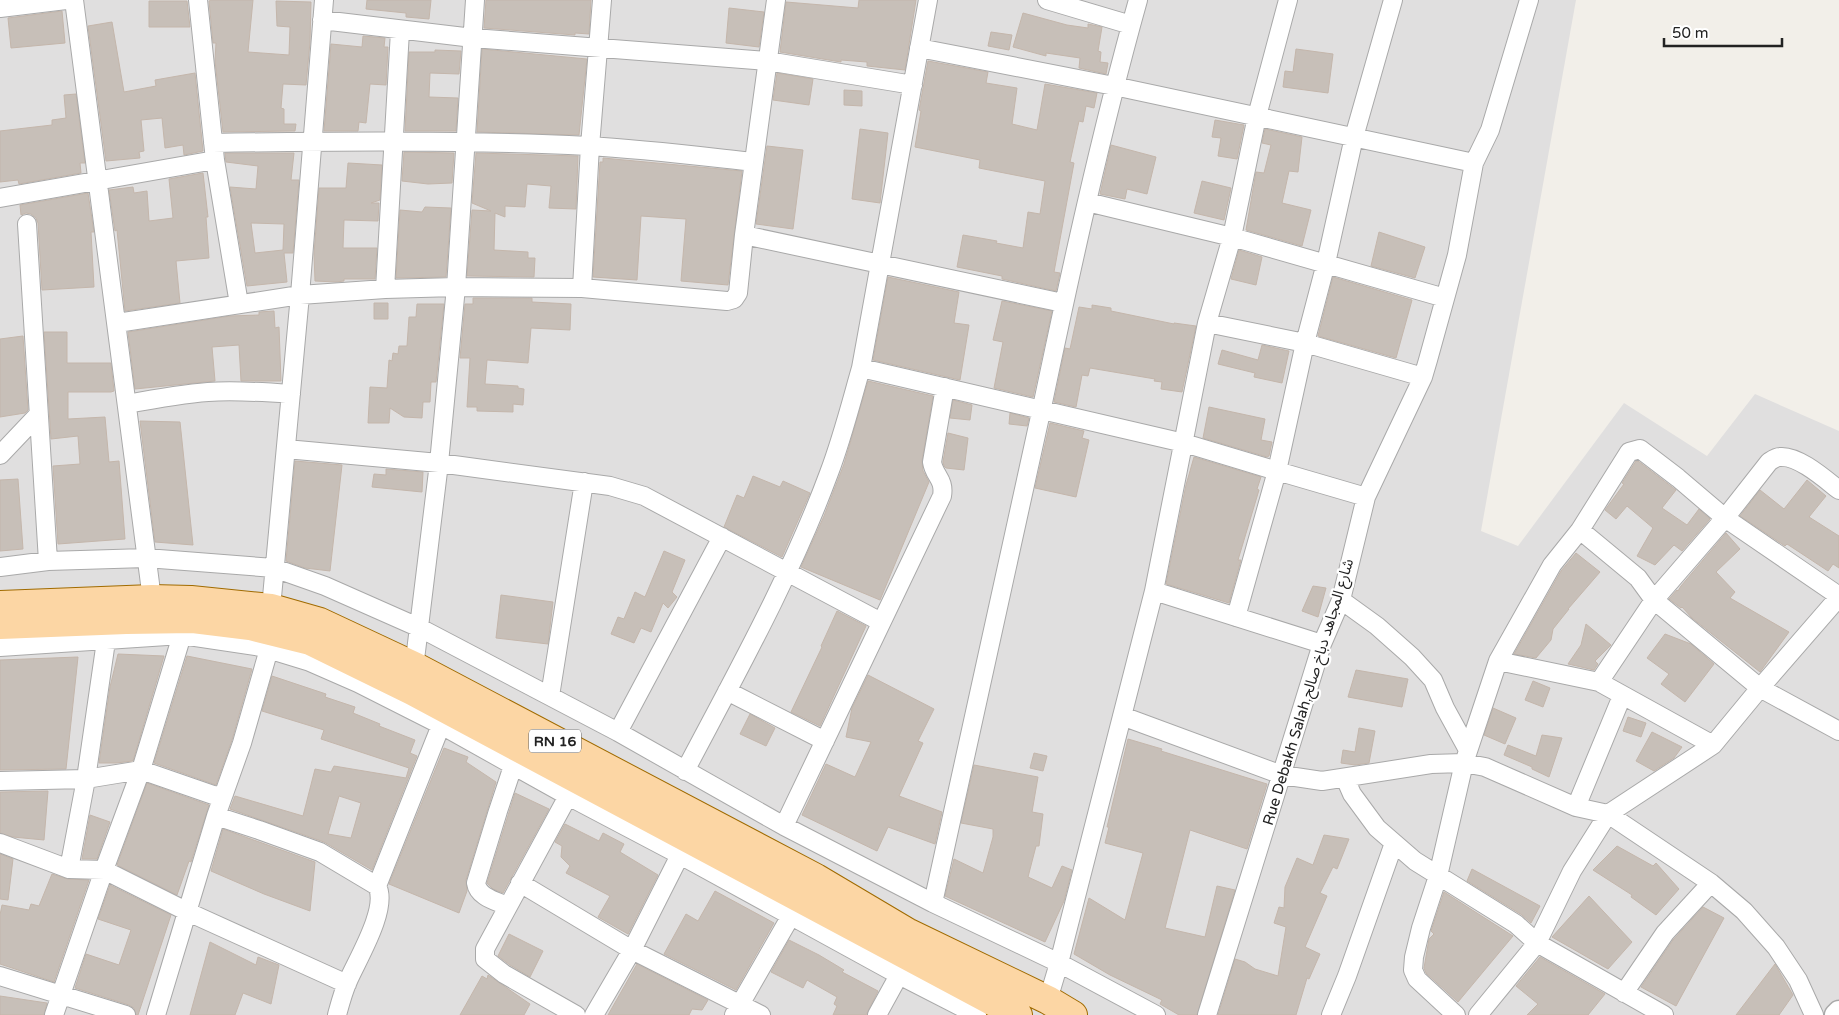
<svg xmlns="http://www.w3.org/2000/svg" width="1839" height="1015" font-family="'Varela Round','Noto Sans Arabic',sans-serif">
<rect width="100%" height="100%" fill="#f2efe9"/>
<path fill="#e0dfdf" d="M0,0h1576l-95,531 37,15 106,-143 83,53 48,-62 84,37v584h-1839z"/>
<path fill="#c7bfb8" stroke="#c4b6ab" fill-rule="evenodd" d="M211,0h42l-5,52 41,3 1,-28 -13,-1 -1,-25 35,1 -1,40 -4,43 -23,-1 -2,24 3,1v15h12l-1,7 -72,1 -8,-71 1,-18h-3l-4,-42z
M367,0h64l-2,19 -23,-2v-4l-40,-4z
M486,0h105l-2,34 -14,-1v2l-91,-7z
M859,0h57l-11,70 -38,-4v-4l-26,-2v2l-61,-10 6,-50 72,6z
M149,1h38l3,26h-41z
M729,8l35,4 -5,35 -33,-4z
M62,11l3,32 -54,5 -3,-30z
M1023,13l44,12 21,3v-4l14,3 -4,24 3,1 -1,10 8,1 -2,11 -27,-6 1,-10 -34,-5v3l-33,-9z
M112,22l12,70 32,-6 -1,-6 40,-7 8,78 -19,4 -1,-10 -18,3 -3,-30 -21,2 3,31 -5,1 1,6 -34,3 -18,-135z
M991,32l21,3 -3,15 -21,-4z
M363,36l22,2 -1,9h4l-2,38 -16,-1 -4,39 -7,-1 -1,9h-34l7,-87 31,3z
M482,49l105,10 -8,76 -102,-3z
M1296,49l37,5 -5,39 -45,-6 2,-16 8,1z
M435,50l26,1 -2,23 -29,-1 -1,24 29,1 -2,33h-51l4,-79h26z
M928,61l60,11 -2,11 31,5 -5,36 25,6 8,-46 52,9 -3,15 -8,-2 -3,16 -4,-1 -9,41 4,1 -20,109 6,1 -4,18 -54,-12v-3l-45,-9 6,-32 34,6 -1,2 27,5 5,-36 12,2 5,-33 -66,-13 1,-8 -65,-13 6,-36 -2,-1z
M777,73l36,6 -4,26 -36,-5z
M844,90l18,1v15l-18,-1z
M76,94l9,69h-5l1,10 -62,11 -1,-4 -18,2v-51l52,-6v-5l14,-2 -2,-23z
M1215,120l29,5 -7,34 -19,-3 3,-18 -9,-1z
M860,129l28,4 -8,70 -28,-4z
M1265,129l37,8 -4,35 -9,-1 -7,32 29,7 -9,36 -56,-16 10,-58 8,1 7,-28 -9,-2z
M1111,145l45,12 -9,37 -20,-5 -2,10 -25,-5z
M767,146l36,4 -10,79 -37,-5z
M404,152l50,1 -2,30 -24,1 -26,-3z
M225,153h69l-3,27h8l-6,73h-9l3,29 -40,4 -17,-99 26,2 2,-23 -32,-4zM251,223l33,1 -1,26 -28,3z
M476,153l102,3 -2,53 -27,-1 2,-22 -24,-2 -2,23 -20,-1v11l-10,-4 -1,37 34,2v6h7l-1,19 -67,-1 5,-66 19,1 -19,-8z
M603,158l139,13 -14,114 -47,-4 5,-62 -45,-3 -4,64 -44,-3 7,-115h3z
M348,163l34,2 -2,35 -9,3h8l-1,18 -34,-1 -1,28h34l-2,31h-31v2l-8,1 -21,-1 -1,-27 5,-66h27z
M203,173l5,44h-2l3,41 -33,3 4,42 -55,8 -8,-81 -2,1 -6,-41 24,-3 1,6 13,-2 2,30 24,-3 -4,-39z
M1202,181l29,7 -7,32 -30,-7z
M88,193l6,39h-3l3,55 -52,3 -4,-67 -2,-5 -5,-4 -5,-1 -5,2 -1,-10z
M425,207l26,1 -5,69 -50,1 4,-68 22,2z
M1379,232l46,15 -10,31 -44,-12z
M1239,250l23,7 -6,28 -25,-6z
M888,277l71,15 -5,31 15,2 -9,55 -87,-20z
M1333,277l79,23 -16,58 -78,-22z
M473,298h59v4l39,2 -1,26 -39,-2 -3,35 -41,-3 -2,24 33,2v2l6,1 -1,16 -10,-1v8l-36,-1v-4h-10l3,-49h-10l5,-54h8z
M1002,301l50,10 -19,86 -39,-9 9,-46 -10,-2z
M374,303h14v16h-14z
M417,304h27l-8,78h-5l-1,20h-7l-1,16 -18,-1 -14,-9 -1,15h-21l2,-36 17,1 2,-28 3,1 1,-8 5,1 1,-8h8l2,-29h7z
M1092,305l19,3v3l63,13v-1l22,3 -14,66 -21,-3 1,-7 -8,-1 1,-2 -65,-11 -2,8 -6,-1 -6,32 -22,-5 11,-54 5,1 9,-42 13,2z
M274,311l1,17 4,-1 2,54h-40l-2,-36 -27,2 3,34 -80,8 -7,-57 102,-16 29,-1v-3z
M44,332h23v31h44l3,28 -3,1h-43v27l37,-2 4,45 10,-1 6,78 -67,5 -5,-78 27,-2 -2,-28 -27,3z
M23,336l5,74 -3,3 -25,4v-78z
M1262,345l27,6 -7,32 -28,-6 1,-4 -37,-9 4,-14 36,10z
M868,381l65,15 -11,65 1,10 6,11 -49,118 -79,-33 23,-51 20,-52z
M953,400l19,5 -2,15 -20,-2z
M1209,407l56,12 -4,21 11,2 -3,14 -2,1 -64,-19z
M1010,413l19,5 -2,8 -18,-2z
M140,421l40,1 13,123 -38,-3z
M1050,423l34,8 -2,7 7,2 -13,57 -41,-9z
M948,433l20,5 -4,32 -18,-2 -2,-2 -1,-4z
M1194,457l67,20 -4,12 2,1 -21,70h3l-12,43 -63,-19 20,-99z
M295,461l47,4 -12,106 -25,-3 -19,-7z
M1636,461h2l38,29 -14,18 25,17 12,-16 11,10 -28,32 -8,-6 -19,20 -18,-9 16,-28 -26,-22 -11,13 -11,-9 19,-26 -2,-1z
M386,469l37,3 -1,20 -50,-5 2,-13 12,1z
M753,476l27,11 3,-6 27,12 -28,64 -58,-30 13,-32 7,3z
M18,479l5,70 -23,2v-71z
M1807,480l19,16 -17,21 30,19v32l-6,-4 -5,7 -41,-27 -2,2 -45,-30 20,-26 24,19z
M1726,533l14,16 -24,23 19,20 -5,6 59,34 -29,40 -68,-54 -10,-11 -1,1 -12,-9 8,-9 1,1 3,-5z
M664,551l21,9 -13,32 5,5 -9,11 -5,-5 -12,29 -10,-4 -7,15 -23,-9 7,-17 6,2 11,-27 10,5z
M1576,553l24,19 -32,37h1l-16,20 -2,11 -15,18 -22,-4 47,-83z
M1313,586l13,2 -8,29 -16,-6z
M501,595l52,7 -5,42 -52,-6z
M837,611l29,15 -46,100 -29,-14 31,-65 -1,-1z
M1586,624l25,21 -16,16 3,3 -4,6 -26,-6 13,-19z
M1665,634l26,10 23,20 -29,38 -24,-18 8,-10 -22,-16z
M118,654l46,2 -31,105 -17,2h-17l11,-76z
M187,656l65,13 -20,71 -16,45 -62,-22z
M78,657l-12,112 -66,1v-110z
M1356,670l52,9 -6,28 -54,-10z
M868,675l66,34 -16,32 5,2 -24,53 43,16 -7,32 -47,-17 -11,24 -75,-36 24,-51 29,13 16,-35 -25,-5 6,-29z
M272,676l54,18 -1,3 30,10 -2,6 27,11 -1,2 36,14 -5,13 7,3 -45,114 -48,-28 -94,-33 5,-13 68,20 12,-47 16,3 3,-6 72,12 3,-10 -88,-29 3,-9 -62,-19zM339,796l22,7 -10,35 -23,-4z
M1533,681l17,7 -7,19 -18,-7z
M1493,708l23,10 -11,26 -21,-9z
M750,714l25,14 -9,18 -26,-12z
M1628,717l18,6 -5,14 -18,-6z
M1359,728l16,3 -6,32 -14,2 -14,-2 2,-13 12,2z
M1652,732l30,15 -8,11 -20,13 -18,-10z
M1542,735l20,3 -13,39 -17,-8v-2l-28,-12 4,-10 28,11z
M1128,739l34,10 -1,2 106,33 -20,65 -57,-19 -25,98 40,9 12,-51 18,4 -38,125h-18l-19,-11 2,-4 -52,-25 -36,-21 15,-56 36,22 18,-67 -38,-10 4,-16h-2z
M444,748l24,9 -2,5 30,20 -30,98 1,11 -8,22 -70,-29z
M1034,753l13,3 -4,15 -13,-3z
M974,765l64,12 -6,35 11,2 -4,32h-3l-8,31 24,11 10,-22 10,4 -8,31 -19,41 -100,-46 9,-37 29,14 10,-36v-8l-32,-6z
M147,783l62,22 -18,57 -2,-1 -12,34 -60,-30z
M48,791l-4,49 -31,-3 -13,-4v-41z
M515,793l34,16 -46,84 -10,-4 -6,-6z
M90,815l20,7 -13,37h-15z
M565,824l34,17 4,-8 21,11 -4,8 38,23 -30,59 -30,-17 12,-21 -44,-23 4,-7 -9,-9 1,-11 -7,-4z
M223,829l92,33 -5,49 -46,-17 -53,-23z
M1324,835l25,4 -12,30 -4,-2 -13,26 7,3 -22,51 15,7 -11,25 -2,-1 -11,37h-78l17,-56 10,3 10,7 23,7 8,-49 -12,-4 5,-16 5,1 1,-21 12,-29 16,7z
M1617,846l36,20 3,-3 23,26 -23,26 -25,-18 1,-2 -39,-25z
M0,854l13,5 -5,41 -8,-1z
M1472,869l68,37 -9,17 -9,-8 -55,-34z
M52,874l16,5 21,1 -35,102 -54,-18v-49l2,-10 27,5 2,-6 8,2z
M110,885l61,30 -33,100h-2l-2,-7 -5,-3 -54,-17 11,-34 33,11 12,-35 -33,-11z
M715,891l59,32 -38,67 -72,-36 22,-40 12,7z
M1444,892l69,44 -55,66 -32,-29 -2,-5 5,-29 5,-5 -3,-3z
M1589,896l43,46 -24,27 -56,-32z
M1703,907l21,11 -48,88 -35,-19 32,-47z
M509,934l34,17 -13,26 -20,-12 -12,-9z
M789,940l30,15 25,15 -2,2 36,19 -12,24h-33l4,-9 -3,-2 3,-7 -30,-17 -4,8 -32,-16z
M210,942l46,23 2,-8 21,8 -8,39 -28,-11 -8,22h-45z
M1540,957l65,37 -17,21h-61l11,-11 -22,-18z
M637,964l71,36 -6,10 -10,-1 -3,6h-81z
M1775,964l18,31 -14,20h-43z
M488,975l42,29 -6,11h-64l22,-39 5,3z
M0,996l47,7 -3,12h-44z"/>
<g fill="none" stroke-linecap="round" stroke-linejoin="round">
<defs>
<path id="minor" d="M74,0l78,599
M198,0l17,160 24,144
M1047,0l84,25
M0,8l66,-8
M322,20l151,18 294,23 146,24
M919,48l195,38 360,77
M213,143c125,-2 250,-3 375,3 55,3 111,10 166,16
M0,198l215,-38
M1087,202l145,35 25,-121 31,-116
M27,224l21,337
M744,235l319,68
M582,288l8,-142 12,-146
M385,289l15,-258
M117,323l183,-28 85,-6 71,-2 126,1 145,13 7,-2 4,-6 6,-58 32,-235
M1207,323l98,20 118,34
M861,368l323,75 93,28 -41,146
M127,404c27,-5 54,-10 81,-12 28,-2 55,0 83,2
M286,449l153,14 171,23 34,10 237,126
M0,455l38,-40
M1366,497l-89,-26 28,-128 21,-80 28,-126 39,-137
M1580,530l58,48 16,22 106,88 79,43
M0,567l48,-6 98,-3 128,10 51,18 95,42 198,104 166,94 149,77 126,60 97,52
M1154,591l168,53
M1341,600l36,26 35,31 21,23 12,28 23,42
M271,608l29,-313 24,-295
M0,647l182,-12 79,12 49,15 48,21 83,42 127,71 112,59 219,120 78,40
M1498,661l54,-96 28,-35 49,-78 11,-3 38,29 47,40 114,78
M413,676l26,-213 17,-176 19,-287
M1599,682l55,-82 71,-82 44,-56c3,-2 7,-5 11,-5 18,-2 45,22 59,33
M727,691l98,50
M550,696l34,-214
M1622,696l-46,111 32,7 103,69 33,28 32,36 22,33 16,35
M1122,716l160,59 40,6 109,-17 33,-1 21,4 91,40
M618,732l104,-195
M685,771c51,-97 106,-195 144,-298 13,-34 22,-70 32,-105l67,-368
M1345,778l7,16 25,34 38,33 101,63 21,19 127,72
M0,781l86,-2 55,-9 75,26 8,-2
M568,796l-83,153v10l19,15 72,41
M216,816l43,14 61,22 57,34
M784,826l158,-330c3,-17 -8,-20 -10,-34l13,-75
M0,843l69,26 35,1 84,42 159,72
M69,869l17,-90 20,-138
M520,883l112,67 129,65
M933,903c36,-164 72,-327 108,-491 29,-138 59,-276 97,-412
M507,906c-11,-5 -29,-9 -31,-23l22,-72 15,-45
M0,976l126,39
M1624,993l41,-60 46,-50
M1048,1000l11,-37 95,-372 53,-268 25,-86 213,61
M54,1015l50,-145 37,-100 41,-135
M156,1015l60,-199 26,-73 27,-94
M337,1015c3,-11 6,-23 11,-34 9,-21 41,-73 29,-95l68,-171
M594,1015l38,-65 48,-95
M734,1015l62,-108
M877,1015l27,-49
M1207,1015l115,-371 19,-44 25,-103 57,-120 5,-17 29,-105 17,-92 16,-33 39,-130
M1331,1015l16,-39 47,-133
M1456,1015l-39,-36 -4,-9 1,-13 7,-29 17,-52 26,-113 34,-102 101,21 114,63
M1478,1015l59,-72 35,-72 36,-57 105,-69 47,-57 79,-91"/>
<path id="tertiary" d="M1836,1015l3,-3"/>
<path id="primary" d="M0,605l152,-6 39,1 80,8 49,14 94,44 402,212 91,54 141,68 25,15
M0,625l126,-5 67,-1 57,7 60,15 102,50 606,324"/>
</defs>
<use href="#minor" stroke="#a9a9a9" stroke-width="20"/>
<use href="#tertiary" stroke="#a9a9a9" stroke-width="25"/>
<use href="#primary" stroke="#a06b00" stroke-width="30"/>
<use href="#minor" stroke="#fff" stroke-width="18"/>
<use href="#tertiary" stroke="#fff" stroke-width="22"/>
<use href="#primary" stroke="#fcd6a4" stroke-width="28"/>
</g>
<g text-anchor="middle" dominant-baseline="central" stroke-width="4.5" stroke-linejoin="round" paint-order="stroke">
<rect fill="#fff" stroke="#646464" stroke-width="1" x="529" y="729.5" width="52" height="23" rx="4"/>
<g font-size="14" font-weight="bold" fill="#222">
<text x="555" y="741">RN 16</text>
</g>
<g font-size="15" fill="#222" stroke="#fff">
<text transform="translate(1308 692) rotate(-73)">Rue Debakh Salah,شارع المجاهد دباخ صالح</text>
</g>
</g>
<path d="M1664 38v8h118v-8" fill="none" stroke="#222222" stroke-width="2.5"/>
<text x="1672" y="38" font-size="15" fill="#222222" stroke="#ffffff" stroke-width="4" paint-order="stroke">50 m</text>
</svg>
